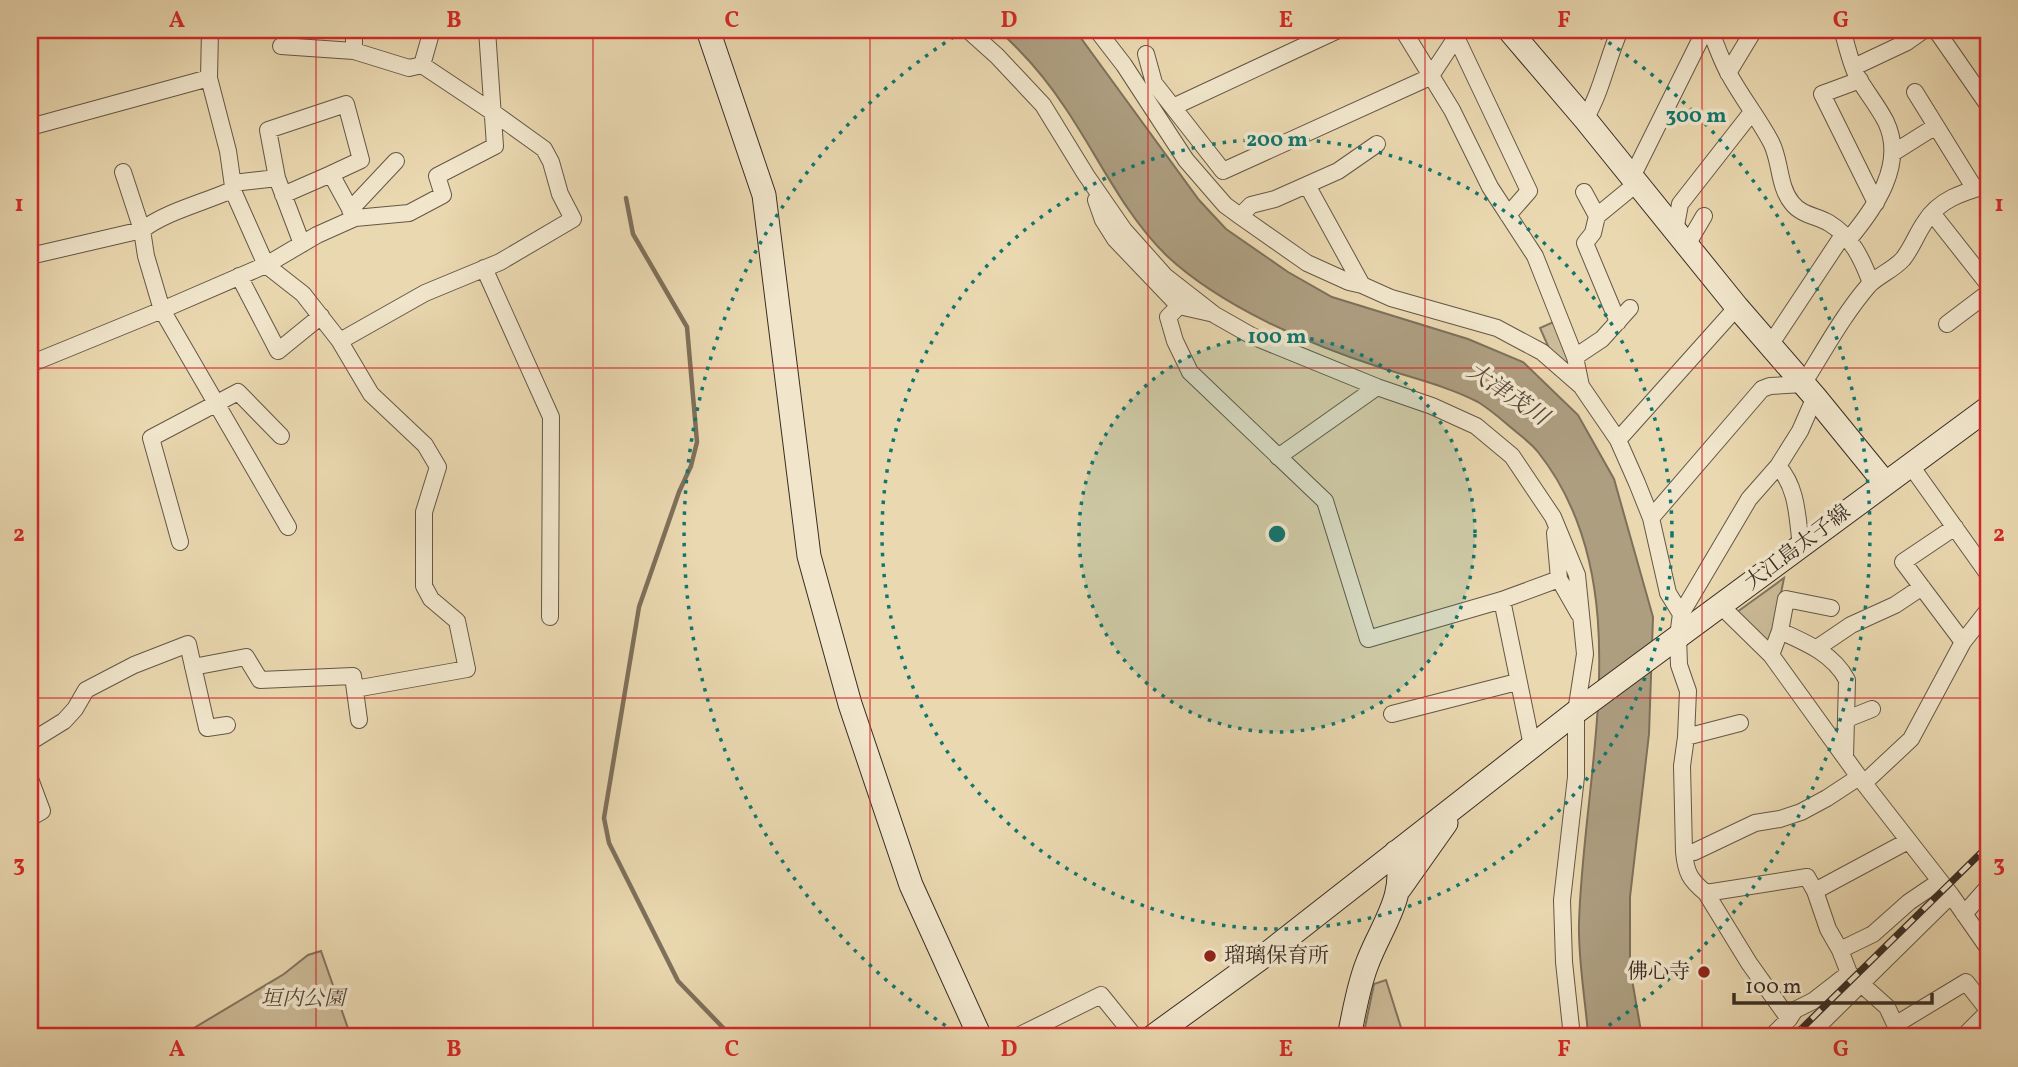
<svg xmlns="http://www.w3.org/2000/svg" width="2018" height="1067" font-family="Vollkorn,'Noto Serif JP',serif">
<rect width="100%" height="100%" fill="#ead8b0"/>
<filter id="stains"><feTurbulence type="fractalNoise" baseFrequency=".00286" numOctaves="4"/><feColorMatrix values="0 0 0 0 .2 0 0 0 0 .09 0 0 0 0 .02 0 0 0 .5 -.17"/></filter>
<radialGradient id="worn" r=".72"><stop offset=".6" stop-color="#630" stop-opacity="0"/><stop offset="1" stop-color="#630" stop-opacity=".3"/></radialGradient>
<path fill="#ccbb98" stroke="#82745e" stroke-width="2" d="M1560,319l21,67 -25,-22 -16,-36z
M1784,578l-3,15 3,3 -14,48 -33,-32z
M321,951l30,86h-172l105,-63 24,-19z
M1386,980l18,57h-41l11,-53z"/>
<path fill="#ad9e80" stroke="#7e705b" stroke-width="2" d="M998,30h77l124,170 27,29 62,43 44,25 136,42 55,23 55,53 36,64 39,138 -4,117 -19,163v71l12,69h-53l-1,-3c-3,-37 -10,-75 -9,-111 4,-152 63,-340 -41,-471 -6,-8 -16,-15 -24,-22 -12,-10 -23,-20 -36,-28 -31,-16 -66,-24 -99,-35 -69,-22 -159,-61 -213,-112 -42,-41 -67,-97 -100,-146 -19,-29 -42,-56 -68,-79z"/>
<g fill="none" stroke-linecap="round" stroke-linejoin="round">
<path stroke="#7e705b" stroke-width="4.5" d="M626,198l7,36 54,93 10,115 -6,24 -12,26 -40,115 -35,211 5,25 69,138 54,56"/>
<defs>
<path id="street" d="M210,30l-1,48 19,73 6,42 32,72 37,29 36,46 32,54 54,51 13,22 -14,45v74l7,13 26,22 10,48 -112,20
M354,30v21
M968,30l29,26 46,49 43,70 38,55 41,46 50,39 37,21 125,51 55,19 44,20 36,30 41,61 24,58 8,79 -9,58v65l-14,123 2,62 8,75
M1097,30l27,35 62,95 39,45 15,11 67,47 42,19 13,3 29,13 106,30 45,24 39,34 37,54 19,43 14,35 17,75 13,21 -3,22 1,29 9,26 -2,46 -4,29 2,86c2,21 6,28 22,41l101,-16 8,14 13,38 12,21 9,23 38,34 14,30
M1403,30l49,80 38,77 45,69 40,101 6,29
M1710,30c6,14 11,30 19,44 13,24 30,45 42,68 10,19 7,44 21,61 9,12 25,13 37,20 23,14 33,36 42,60
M1842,30c5,15 8,32 15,46 9,16 21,30 29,46 20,42 -11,86 -37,117
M1936,30l52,75
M1456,37l73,154 -21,24
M281,46l73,5 55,17 13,-3 72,48 50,36 7,13 9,32 13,25 -73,43 -75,31 -85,48
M1146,54l8,29 69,88 207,-94 31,-47
M422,65l10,-35
M1854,67l53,-25 17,-12
M1728,73l26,-43
M1860,80l-38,14 54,109
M1915,92l60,97
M1173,107l165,-77
M1585,119c17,-28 22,-60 35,-89
M30,127l179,-49
M1893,153l43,-27
M123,172l19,58 4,26 16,54 126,217
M1632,177l73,-147
M233,183l44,-5
M1307,185l55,100
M1584,192l13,24
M283,195l48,-21
M1096,200l7,20 12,19 64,67
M350,210l46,-49
M1932,213l56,71
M1240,216l11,-11 24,-6 63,-28 39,-27
M1675,231l5,-27 72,-92
M302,244l-25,-66 -9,-48 78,-26 15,56 -30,14 24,44
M1687,245l17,-29
M30,256l112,-26c24,-18 57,-26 85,-38l7,1
M484,268l67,149 -1,200
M239,276l39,75 43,-35
M1210,313l-31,-7 -11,11 7,24 15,31 135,129 43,138 134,-39 57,-21
M1618,322l-33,-79 8,-10 4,-17 39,-32
M1947,324l41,-31
M1770,345l73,-110
M1575,357l27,-18 28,-31
M30,364l132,-54 104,-45 51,-30 38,-17 54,-5 34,-18 -6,-19 58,-30 -8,-116
M1618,440l119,-133
M1278,457l99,-70
M1778,466c20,23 19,51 23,80
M1911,466l77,108
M1651,518l111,-129 8,-3 33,-2c21,-33 40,-69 66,-99 10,-10 24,-15 34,-26 9,-11 14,-26 22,-37 14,-23 39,-30 63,-37
M1955,527l-52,35 60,80
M1555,533l4,46 20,35
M180,542l-29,-104 87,-46 43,44
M1502,600l30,146
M1721,606l50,49 88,122 92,118 37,53
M1681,614l68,-115 29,-33 22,-35 15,-34
M1780,631c25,11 54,23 67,49l-2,77
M1817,648l34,-23 44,-20 27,-18
M1771,655l9,-24 6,-32 45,9
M193,667l53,-10 14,23 93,-4 6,44
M1392,714l125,-32
M1847,719l25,-10
M1686,737l54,-14
M30,742l34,-21 11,-12 11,-19 48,-25 54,-21 19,84 20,-3
M30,779l12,32 -12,7
M1864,783l47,-44 52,-97 25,-32
M1684,852h10l61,-29 25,-4 21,-7 26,-14 32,-21
M1815,891l93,-50
M1706,893l43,70 40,56
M1964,914l24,-27
M1840,950l33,-16 36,-32 31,-21
M1895,1025l71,-43 22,28
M1016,1037l85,-42 34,42
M1771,1037l18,-18 6,-9 18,-9 36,-28
M1807,1037l144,-142
M1963,1037l25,-25"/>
<path id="secondary" d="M708,30l56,165 45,361 41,148 61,181 69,152
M1509,30l76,89 152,188 78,90 70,86
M1400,888l46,-65
M1152,1037l116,-84 308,-241 412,-304
M1349,1037c5,-24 9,-50 18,-73 15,-40 41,-68 29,-112"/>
</defs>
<use href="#street" stroke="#645746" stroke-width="18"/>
<use href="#secondary" stroke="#382c23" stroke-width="25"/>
<use href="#street" stroke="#f1e6cc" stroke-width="16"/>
<use href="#secondary" stroke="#f1e6cc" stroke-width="23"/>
<defs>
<path id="rail" d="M1793,1037l195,-191"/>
</defs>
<use href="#rail" stroke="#382c23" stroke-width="7"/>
<use href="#rail" stroke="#f1e6cc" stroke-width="4.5" stroke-dasharray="13" stroke-linecap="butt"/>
</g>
<path fill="none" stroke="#d62828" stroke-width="2" stroke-opacity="0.55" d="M316,30v1007M593,30v1007M870,30v1007M1148,30v1007M1425,30v1007M1702,30v1007M30,368h1958M30,698h1958"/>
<circle cx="1277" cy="534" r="198" fill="#0f766e" fill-opacity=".12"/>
<g fill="none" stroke="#0f766e" stroke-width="3.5" stroke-dasharray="3.5 7">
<circle cx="1277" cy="534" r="198"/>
<circle cx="1277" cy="534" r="395"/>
<path d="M963 1037A593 593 0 0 1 963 31M1591 31A593 593 0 0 1 1591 1037"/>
</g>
<g fill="#8f2418" stroke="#f1e6cc" stroke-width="2.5">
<circle cx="1210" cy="956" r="7"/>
<circle cx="1704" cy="972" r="7"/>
</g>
<g text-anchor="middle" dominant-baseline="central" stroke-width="7" stroke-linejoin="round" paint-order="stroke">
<g font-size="21" fill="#382c23" stroke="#f1e6cc">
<text transform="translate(1798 548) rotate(-37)">大江島太子線</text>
</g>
<g font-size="21" fill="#382c23" stroke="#f1e6cc" text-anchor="start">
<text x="1224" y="956">瑠璃保育所</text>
<text x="1690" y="972" text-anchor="end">佛心寺</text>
</g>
<g font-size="21" font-style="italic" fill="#56493a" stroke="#f1e6cc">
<text x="303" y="999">垣内公園</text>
</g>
<g font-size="23" font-style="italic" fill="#55483a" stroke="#f1e6cc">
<text transform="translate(1507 395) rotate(34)">大津茂川</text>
</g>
</g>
<circle cx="1277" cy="534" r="10" fill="#0f766e" stroke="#f1e6cc" stroke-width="3.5"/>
<g font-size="21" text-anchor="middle" font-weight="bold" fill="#0f766e" stroke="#f1e6cc" stroke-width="7" stroke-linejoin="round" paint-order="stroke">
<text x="1696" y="122">300 m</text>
<text x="1277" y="146">200 m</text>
<text x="1277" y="343">100 m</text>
</g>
<rect width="2018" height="1067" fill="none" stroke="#ead8b0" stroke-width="77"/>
<path d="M1734 993v10h198v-10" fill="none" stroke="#382c23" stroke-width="3.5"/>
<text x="1745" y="993" font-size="21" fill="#382c23" stroke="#f1e6cc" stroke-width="5" paint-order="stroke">100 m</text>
<rect x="38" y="38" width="1942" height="990" fill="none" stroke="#d62828" stroke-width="2.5"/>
<g font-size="23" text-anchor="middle" font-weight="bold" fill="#d62828">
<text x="177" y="27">A</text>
<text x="454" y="27">B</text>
<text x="732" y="27">C</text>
<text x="1009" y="27">D</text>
<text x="1286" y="27">E</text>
<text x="1564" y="27">F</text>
<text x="1841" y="27">G</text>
<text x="19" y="211">1</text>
<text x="1999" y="211">1</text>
<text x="19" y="541">2</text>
<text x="1999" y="541">2</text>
<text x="19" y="871">3</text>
<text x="1999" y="871">3</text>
<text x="177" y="1056">A</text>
<text x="454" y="1056">B</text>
<text x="732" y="1056">C</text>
<text x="1009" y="1056">D</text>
<text x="1286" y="1056">E</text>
<text x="1564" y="1056">F</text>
<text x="1841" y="1056">G</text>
</g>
<rect width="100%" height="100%" filter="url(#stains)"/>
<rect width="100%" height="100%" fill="url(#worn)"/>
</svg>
